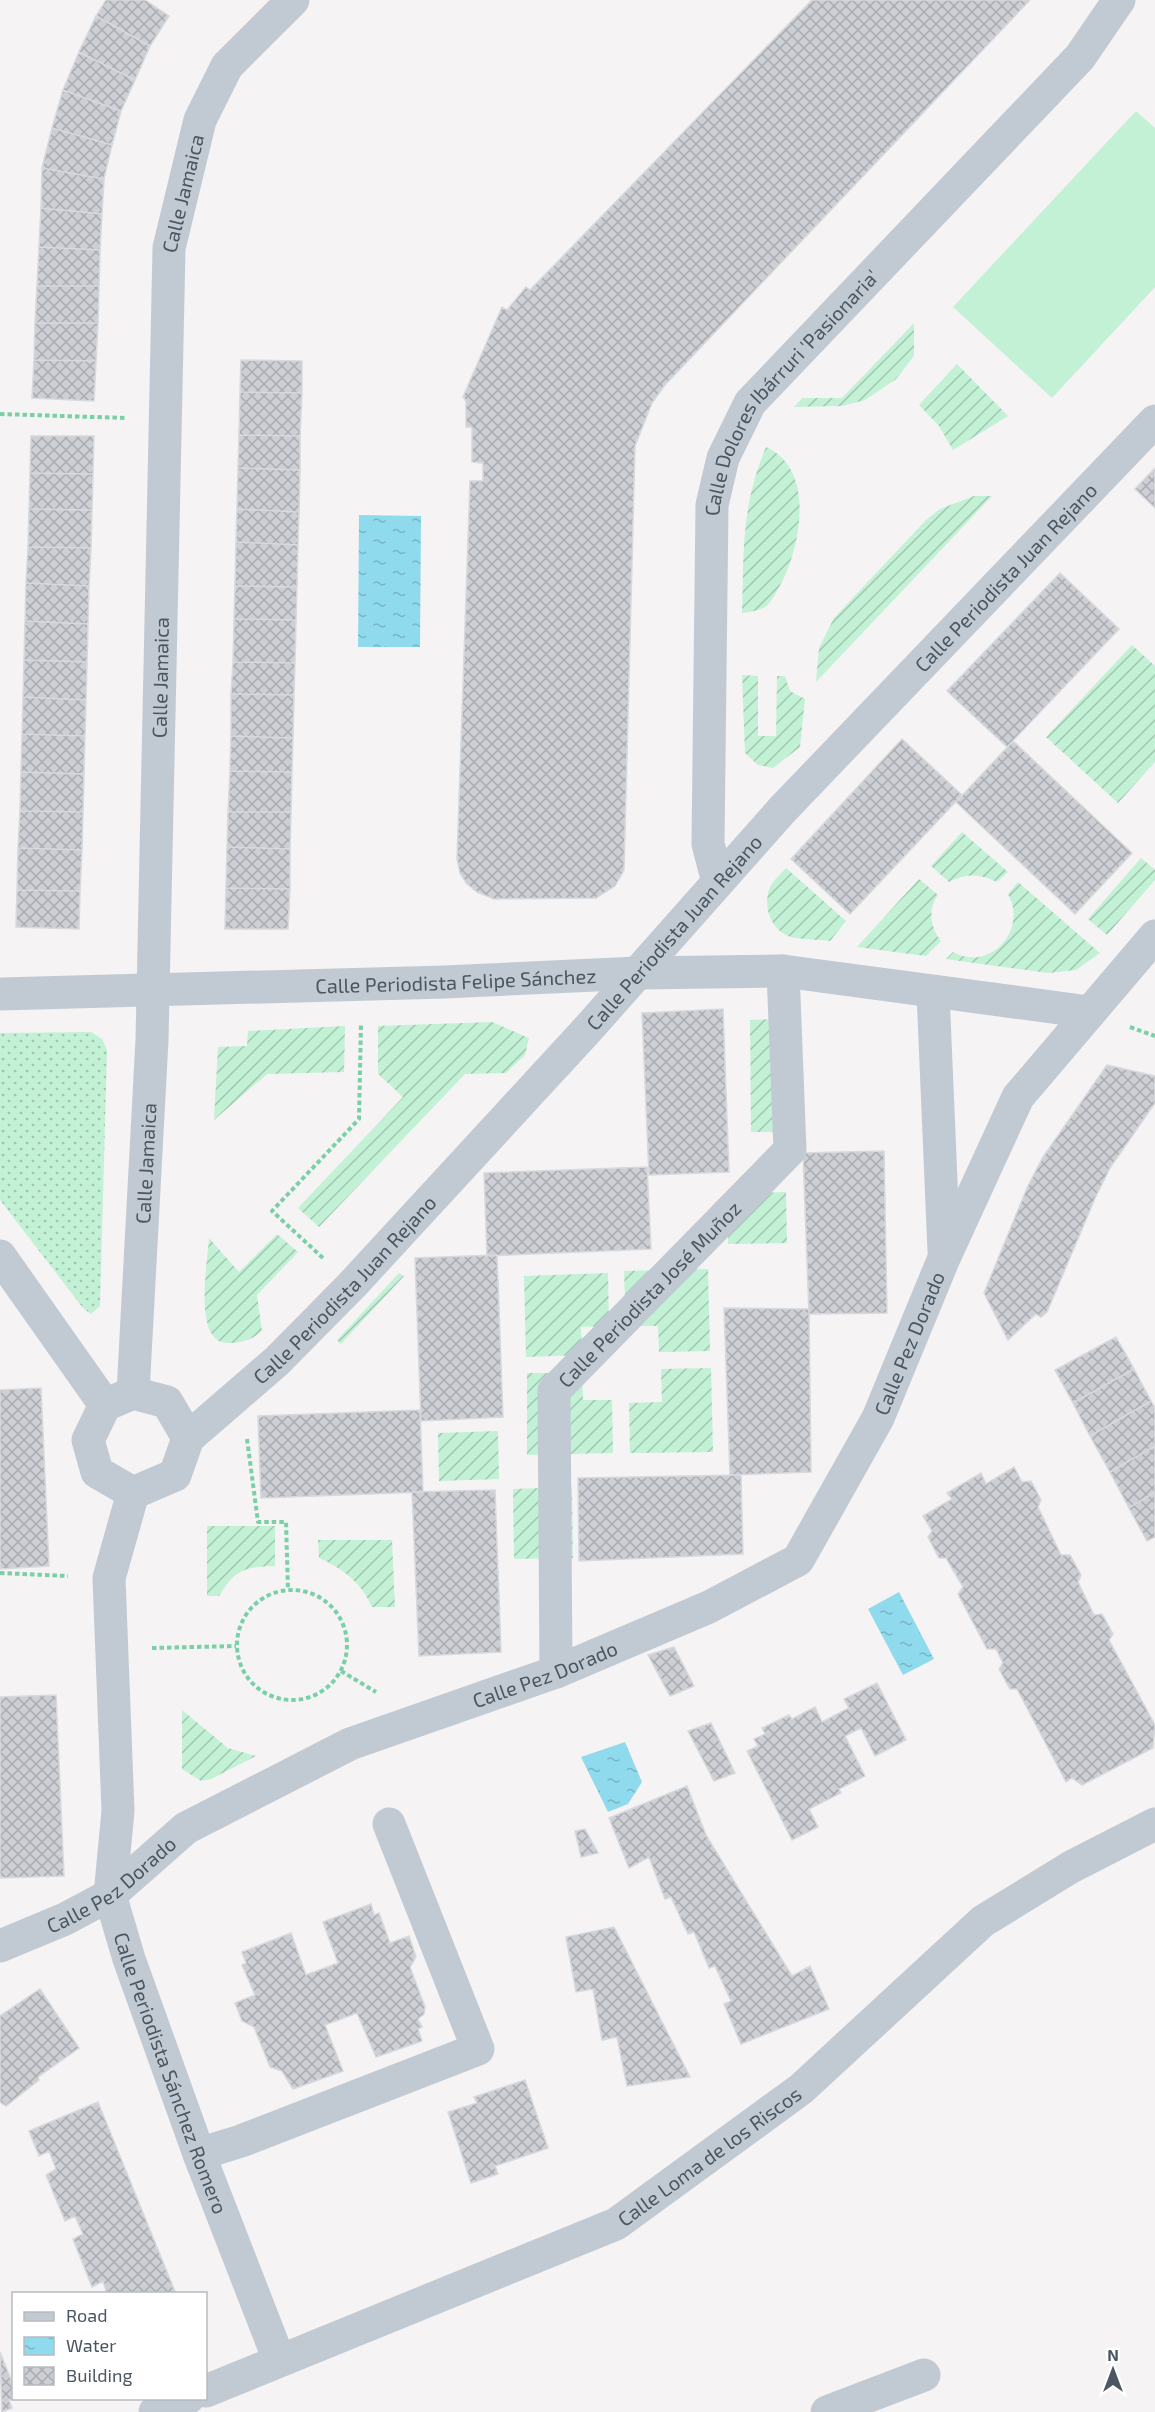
<svg xmlns="http://www.w3.org/2000/svg" width="1155" height="2412" font-family="'Exo 2',sans-serif">
<defs>
<pattern id="grass-dots" width="8" height="8" patternUnits="userSpaceOnUse" patternTransform="scale(1.5)"><rect width="8" height="8" fill="#c3f1d5"/><path d="M2 2h.1M6 6h.1" fill="none" stroke="#a0c6b0" stroke-width="1.8" stroke-linecap="round"/></pattern>
<pattern id="garden-furrows" width="10" height="10" patternUnits="userSpaceOnUse" patternTransform="scale(1.5)"><rect width="10" height="10" fill="#c3f1d5"/><path d="M-1 1l2-2M0 10L10 0M9 11l2-2" fill="none" stroke="#a0c6b0"/></pattern>
<pattern id="water-ripples" width="26" height="14" patternUnits="userSpaceOnUse" patternTransform="scale(1.5)"><rect width="26" height="14" fill="#90daee"/><path d="M2 4q2-2 4 0t4 0M15 11q2-2 4 0t4 0" fill="none" stroke="#78b4c4"/></pattern>
<pattern id="building-cross-hatch" width="8" height="8" patternUnits="userSpaceOnUse" patternTransform="scale(1.5)"><rect width="8" height="8" fill="#cdcfd5"/><path d="M0 0l8 8M0 8l8-8" fill="none" stroke="#a8abb0"/></pattern>
</defs>
<rect width="100%" height="100%" fill="#f5f3f3"/>
<path fill="url(#grass-dots)" d="M91,1032l11,7 5,11 -7,256 -9,8 -8,-6 -83,-108v-167z"/>
<path fill="url(#garden-furrows)" d="M914,323v33l-18,23 -31,21 -23,6 -48,1 9,-9h39z
M957,364l51,52 -55,34 -14,-24 -20,-21z
M766,447c49,22 35,95 17,133 -5,8 -10,21 -18,27 -7,4 -15,5 -23,6 2,-63 -1,-106 24,-166z
M974,496h18l-176,186 3,-34 15,-30 92,-98 14,-11z
M1132,645l23,21v96l-37,41 -72,-66z
M742,675l16,1v60h18l1,-60h8l5,15 15,8 -5,48 -27,21 -15,-3 -13,-12z
M962,832l46,40 -11,10c-17,-8 -30,-9 -48,0l-18,-16z
M1141,858l14,12v10l-48,55 -19,-16z
M786,868l60,53 -16,20c-13,-2 -27,-1 -39,-4 -19,-6 -28,-28 -22,-47 2,-8 12,-16 17,-22z
M919,879l19,16c-11,14 -7,34 3,46l-15,15 -69,-9z
M1018,882l82,71 -24,17 -28,3 -102,-14 7,-7c38,21 75,-23 55,-58z
M780,1019l2,113h-31l-1,-112z
M492,1022l37,16 -4,17 -19,18 -41,1 -146,153 -21,-19 105,-111 -25,-23v-48z
M345,1026l-1,46 -77,2 -53,46 4,-73 29,-1 1,-15z
M786,1192l1,51 -59,1 -1,-50z
M277,1234l21,18 -41,43 5,36c-11,9 -19,12 -34,12 -36,0 -20,-82 -19,-105l30,34z
M708,1269l2,82 -51,1 -1,-26h-32l-2,-55z
M399,1273l5,3 -63,68 -4,-4z
M608,1273l1,53 -28,1 1,28 -56,2 -2,-81z
M711,1368l2,84 -83,1 -1,-50 33,-1 -1,-33z
M527,1373h55l1,27h29l1,53 -86,2z
M498,1431l1,48 -60,2 -1,-48z
M572,1487l1,71 -59,1 -1,-70z
M207,1526h68v40c-30,1 -39,3 -56,30h-12z
M318,1540h74l3,67h-23c-11,-25 -29,-38 -53,-49z
M182,1710l46,38 28,8 -45,23 -10,2 -19,-12z"/>
<path fill="#c3f1d5" d="M1136,111l19,17v159l-103,111 -99,-91z"/>
<path fill="url(#water-ripples)" d="M359,515l62,1 -1,131h-62z
M899,1592l35,67 -31,16 -35,-66z
M625,1742l17,40 -14,22 -20,8 -27,-55z"/>
<path fill="url(#building-cross-hatch)" stroke="#d7d9de" stroke-width="1.5" d="M106,0h39l24,16 -19,30 -54,-30z
M812,0h218l-365,385 -13,18 -17,43 -11,424 -9,16 -19,12 -102,1 -17,-7 -11,-9 -6,-10 -3,-14 13,-378h13v-18l-11,-1v-35h-6v-26l-3,-4 39,-90 5,3 19,-23 4,3z
M96,16l54,30 -15,34 -56,-28z
M79,52l56,28 -14,31 -58,-21z
M63,90l58,21 -9,34 -60,-17z
M52,128l60,17 -8,34 -62,-11z
M42,168l62,11 -2,35 -61,-6z
M41,208l61,6 -2,36 -61,-3z
M39,247l61,3 -1,36h-62z
M37,286h62l-1,37h-63z
M35,323h63l-2,38 -62,-1z
M34,360l62,1 -2,40 -62,-3z
M241,360l61,1v32l-62,-1z
M240,392l62,1 -2,43 -61,-1z
M239,435l61,1v34l-62,-2z
M31,436h63l-1,38 -63,-1z
M238,468l62,2 -1,42 -62,-3z
M1155,468v40l-20,-19z
M30,473l63,1 -1,36 -63,-1z
M29,509l63,1 -1,38 -63,-1z
M237,509l62,3 -1,33 -62,-3z
M236,542l62,3 -1,42 -62,-1z
M28,547l63,1 -2,38 -63,-3z
M1060,573l59,56 -112,118 -60,-56z
M26,583l63,3 -1,38 -63,-3z
M235,586l62,1 -1,33 -62,-1z
M234,619l62,1 -1,43 -62,-1z
M25,621l63,3 -1,38 -63,-2z
M24,660l63,2 -1,38 -63,-3z
M233,662l62,1 -1,32 -63,-1z
M231,694l63,1 -1,43 -62,-2z
M23,697l63,3 -1,36 -63,-2z
M22,734l63,2 -1,38 -63,-2z
M231,736l62,2 -1,34 -62,-1z
M902,739l60,56 -112,119 -59,-55z
M1013,741l119,112 -57,61 -119,-112z
M230,771l62,1 -1,40h-63z
M21,772l63,2 -1,38 -63,-1z
M20,811l63,1 -1,38 -64,-2z
M228,812h63l-1,37 -63,-2z
M227,847l63,2v40l-64,-1z
M18,848l64,2 -2,41 -63,-1z
M226,888l64,1 -2,40h-63z
M17,890l63,1 -1,38 -63,-2z
M723,1009l6,163 -80,3 -7,-162z
M1107,1065l48,11v27l-45,65 -14,28 -49,116 -6,5 -5,-3 -28,26 -24,-47 43,-105 16,-31z
M884,1151l3,162 -78,1 -6,-161z
M647,1167l4,82 -164,7 -3,-83z
M497,1255l6,162 -82,4 -6,-163z
M724,1308l85,1 2,163 -81,3z
M1116,1337l18,32 -61,34 -18,-33z
M1134,1369l17,32 -61,35 -17,-33z
M41,1388l8,178 -49,3v-179z
M1151,1401l4,7v38l-45,26 -20,-36z
M420,1410l3,82 -162,6 -3,-82z
M1155,1446v46l-26,16 -19,-36z
M1014,1467l8,15 9,-1 10,19 -3,7 23,48h9l11,20 -3,7 16,33 8,-1 11,20 -4,6 46,85 -2,23 -71,37 -10,-7 -6,4 -49,-93h-7l-11,-20 4,-6 -7,-14h-9l-29,-55 5,-7 -17,-29h-7l-11,-21 4,-6 -9,-15 29,-17 -5,-6 34,-20 5,11z
M741,1475l2,79 -164,7 -1,-83z
M495,1490l6,162 -82,4 -7,-164z
M1155,1492v45l-8,4 -18,-33z
M674,1647l20,39 -24,10 -22,-41z
M877,1683l29,57 -31,16 -14,-28 -16,8 20,40 -26,13 2,4 -32,16 9,18 -26,13 -45,-89 11,-5 -4,-7 11,-5 -3,-6 27,-13 3,4 23,-12 7,15 27,-14 -5,-9z
M56,1695l8,181 -64,2v-181z
M711,1723l24,50 -21,8 -26,-50z
M687,1786l19,49 86,141 18,-10 19,43 -88,35 -17,-40 7,-3 -16,-35 -6,2 -15,-36 -6,2 -17,-37 -6,2 -16,-42 -20,11 -20,-50z
M585,1829l13,24 -17,4 -6,-26z
M371,1904l3,11 5,-2 11,30 19,-7 7,21 -6,10 15,40 -1,7 -6,5 4,8 -4,2 4,12 -46,16 -19,-44 -32,12 18,46 -50,18 -11,-18 -12,-4 -16,-40 -12,-6 -7,-18 20,-8 -13,-30 4,-2 -4,-11 49,-19 15,42 32,-12 -15,-41z
M614,1927l76,150 -63,9 -10,-49 -15,3 -9,-51 -17,3 -10,-55z
M40,1989l39,59 -41,29 1,3 -33,26 -6,-4v-86z
M525,2080l23,68 -53,18 3,8 -27,9 -23,-71 29,-9 -3,-6z
M98,2102l78,192h-69l-4,-13 -11,6 -19,-48 10,-5 -8,-18 -10,5 -19,-46 10,-6 -7,-18 -10,5 -10,-25z
M0,2352l14,35v11h2l-7,2 3,8 -10,4z"/>
<g fill="none" stroke-linecap="round" stroke-linejoin="round">
<path stroke="#7ad0a6" stroke-width="4" stroke-dasharray="4.5 3" stroke-linecap="butt" d="M0,414l125,4
M1130,1027l25,9
M323,1258l-51,-47 87,-92 2,-95
M247,1439l11,83h28l2,68
M0,1573l68,3
M237 1645a55 55 0 1 1 110 0a55 55 0 1 1-110 0Z
M152,1648l84,-2
M341,1671l35,21"/>
<g stroke="#c1cad2" stroke-width="33">
<path id="s1" d="M718,882l-10,-38 4,-339 11,-47 27,-55 330,-346 39,-57"/>
<path d="M933,993l11,258"/>
<path id="s2" d="M0,994l445,-12 193,-9 145,-2 306,41"/>
<path d="M0,1256l105,149"/>
<path id="s3" d="M133,1393l19,-353 17,-792 31,-128 27,-54 66,-66"/>
<path d="M133,1393l34,9 21,36 -13,37 -42,18 -36,-21 -9,-32 17,-35z"/>
<path id="s4" d="M188,1438l89,-77 75,-76 235,-255 195,-220 373,-389"/>
<path id="s5" d="M133,1493l-24,85 9,233 -8,84 19,64 70,195 80,206"/>
<path id="s6" d="M556,1672l-2,-281 236,-241 -7,-179"/>
<path id="s7" d="M0,1946l65,-27 45,-24 76,-67 164,-84 206,-72 153,-65 89,-47 80,-142 66,-160 74,-161 137,-161"/>
<path d="M199,2154l42,-13 237,-92 -89,-225"/>
<path id="s8" d="M206,2391l410,-167 185,-135 182,-168 88,-54 84,-43"/>
<path d="M155,2412l33,-14"/>
<path d="M827,2412l97,-37"/>
</g>
</g>
<g text-anchor="middle" dominant-baseline="central" stroke-width="5" stroke-linejoin="round" paint-order="stroke">
<g font-size="20" fill="#4a5661" stroke="#fff">
<text stroke="none"><textPath href="#s3" startOffset="1202">Calle Jamaica</textPath></text>
<text stroke="none"><textPath href="#s1" startOffset="518">Calle Dolores Ibárruri 'Pasionaria'</textPath></text>
<text stroke="none"><textPath href="#s4" startOffset="1188">Calle Periodista Juan Rejano</textPath></text>
<text stroke="none"><textPath href="#s3" startOffset="716">Calle Jamaica</textPath></text>
<text stroke="none"><textPath href="#s4" startOffset="702">Calle Periodista Juan Rejano</textPath></text>
<text stroke="none"><textPath href="#s2" startOffset="456">Calle Periodista Felipe Sánchez</textPath></text>
<text stroke="none"><textPath href="#s3" startOffset="230">Calle Jamaica</textPath></text>
<text stroke="none"><textPath href="#s4" startOffset="216">Calle Periodista Juan Rejano</textPath></text>
<text stroke="none"><textPath href="#s6" startOffset="417">Calle Periodista José Muñoz</textPath></text>
<text stroke="none"><textPath href="#s7" startOffset="1136">Calle Pez Dorado</textPath></text>
<text stroke="none"><textPath href="#s7" startOffset="614">Calle Pez Dorado</textPath></text>
<text stroke="none"><textPath href="#s7" startOffset="128">Calle Pez Dorado</textPath></text>
<text stroke="none"><textPath href="#s5" startOffset="594">Calle Periodista Sánchez Romero</textPath></text>
<text stroke="none"><textPath href="#s8" startOffset="558">Calle Loma de los Riscos</textPath></text>
</g>
</g>
<rect x="12" y="2292" width="195" height="108" fill="#ffffff" stroke="#b7bbc0" stroke-width="1.5"/>
<rect x="24" y="2312" width="30" height="9" fill="#c1cad2" stroke="#b7bbc0" stroke-width="1.5"/>
<text x="66" y="2322" font-size="18" fill="#4a5661">Road</text>
<rect x="24" y="2337" width="30" height="18" fill="url(#water-ripples)" stroke="#b7bbc0" stroke-width="1.5"/>
<text x="66" y="2352" font-size="18" fill="#4a5661">Water</text>
<rect x="24" y="2367" width="30" height="18" fill="url(#building-cross-hatch)" stroke="#b7bbc0" stroke-width="1.5"/>
<text x="66" y="2382" font-size="18" fill="#4a5661">Building</text>
<g transform="translate(1113 2370)" stroke="#ffffff" stroke-width="4.5" paint-order="stroke">
<path d="M0-4.5L10 22L0 15L-10 22Z" fill="#4a5661"/>
<text y="-9" font-size="16" font-weight="bold" text-anchor="middle" fill="#4a5661">N</text>
</g>
</svg>
